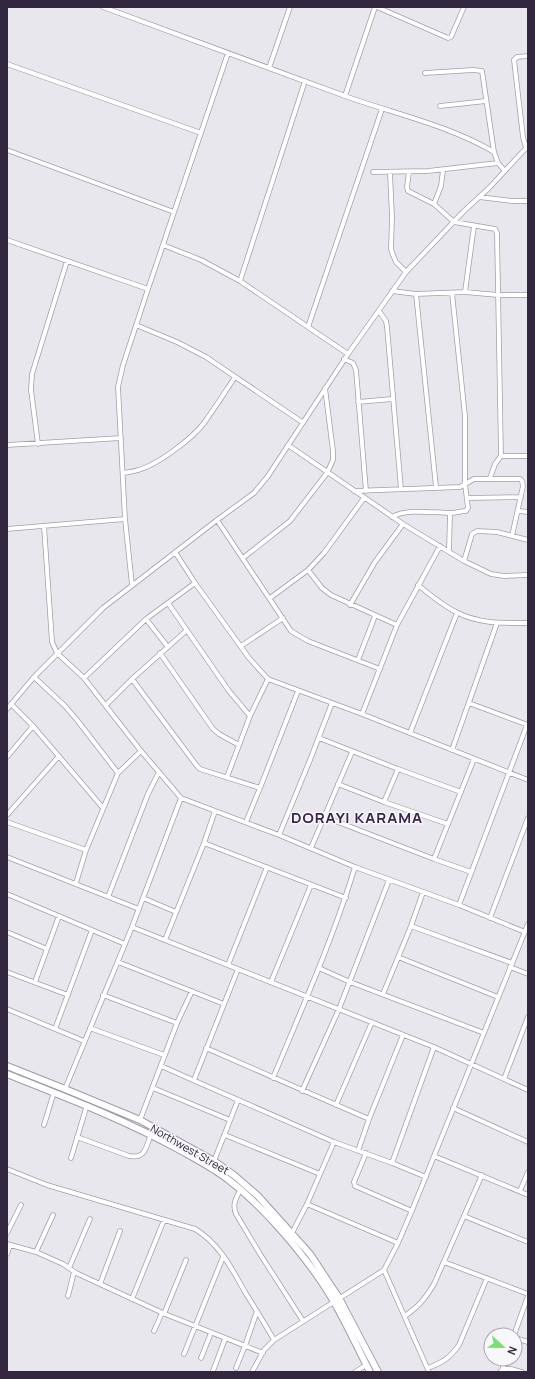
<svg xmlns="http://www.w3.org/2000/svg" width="535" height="1379" font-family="Manrope,sans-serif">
<rect width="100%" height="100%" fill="#e9e7ee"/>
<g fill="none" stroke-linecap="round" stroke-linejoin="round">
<defs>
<path id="minor" d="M103,7l242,89c50,18 103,29 149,56
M377,7l71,31 3,-1 13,-30
M7,64l194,69
M269,68l21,-61
M425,73l48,-3 9,1 12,81 4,11 7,8
M345,96l30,-89
M440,106l46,-5
M526,148l-3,-11 -9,-77 3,-3 11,-1
M7,150l167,62
M373,172l55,-1 70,-8
M409,172l-2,15 1,4 26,13 20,18 41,7 2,4 4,223 -6,8 -5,14
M390,173l2,44 -1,32 2,6 3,7 10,10
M479,197l33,4h16
M434,204l7,-18 2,-16
M7,240l141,49
M163,245l38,15 39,21 108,73
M240,281l65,-200
M392,291l24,3 49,-2 33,3h30
M465,292l9,-66
M416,294l20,193
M379,311l7,10 1,6 14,162
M136,325l41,17 29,15 96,65
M308,327l74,-218
M344,359l9,4 3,7 10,121
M358,402l34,-3
M38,444l-7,-54 1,-16 35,-113
M7,445l114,-7
M288,445l115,79 61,37 27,13 13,2 24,-1
M501,456h27
M123,473c5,-1 10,-1 15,-3 19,-5 54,-31 66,-47 11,-15 21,-31 31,-46
M354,491l106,-4 14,-8h46l2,2 1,5 -11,50
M467,498l54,-1
M519,511l9,1
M392,517c15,-9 42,-4 59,-4 5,0 10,-2 15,-2l2,-3 -3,-24v-68l-13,-123
M217,520l74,111 17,10 72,28
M44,526l8,116 5,11 27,25 57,73 40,47 98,37 76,32 104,38 66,27
M7,529l118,-10
M449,551l1,-38
M175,552l20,31 54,75 19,21 94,35 166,66
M243,558l47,-37 37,-48 6,-13v-9l-8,-63
M464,561l8,-27 5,-3 20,1 31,8
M308,570l14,18 9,7 66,30
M132,585l-7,-66 -7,-132 5,-22 25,-76 80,-236
M418,585c12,10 24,20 38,27 23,12 47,11 72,11
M270,598l38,-28 16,-17 40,-55
M168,603l61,88 21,25
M350,605l25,-43 28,-38
M146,619l22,28
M241,646l42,-28
M160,653l53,76 6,5 20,11
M358,660l17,-44
M34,677l31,29 12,14 41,53
M84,678l62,-59 49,-36
M132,679l65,87 3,3 60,19
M469,703l59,22
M11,704l22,22 70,82
M106,705l26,-26 55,-49
M7,709l27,-32 69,-69 114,-88 37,-27 14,-17 80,-122 58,-82 57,-60 26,-24 39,-42
M362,714l35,-89 43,-79
M410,733l47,-120
M319,738l79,31 63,23
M452,750l45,-127
M7,757l26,-31
M227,777l23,-61 18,-37
M338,784l46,18 64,22
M384,802l14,-33
M7,815l52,-59
M325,817l109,42 37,13
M7,822l79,28
M246,822l14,-34 38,-97
M279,835l31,-75 22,-57
M204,843l142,55
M311,848l41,-96
M7,857l132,52
M434,859l40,-100
M76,883l10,-33 32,-77 23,-22
M7,894l118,50
M108,897l40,-103 11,-22
M143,898l33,14
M459,905l68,-180
M490,918l38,-100
M411,926l101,37
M132,927l302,120 94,43
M7,932l40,17
M165,940l39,-97 11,-32
M398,957l100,40
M118,962l106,42
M228,965l39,-98
M510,967l18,7
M319,968l31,14 134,51
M7,972l61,23
M35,982l24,-66
M271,982l40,-97
M383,994l28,-68 12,-34
M103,995l74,28
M7,1009l77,32
M90,1028l74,27
M55,1029l37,-99
M206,1048l163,71
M161,1066l173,76 58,21 34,14
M273,1078c29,-70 60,-139 82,-211
M504,1079l24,-62
M194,1080l44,-111
M153,1088l77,32
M65,1089l67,-162 49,-129
M302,1091l37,-82 50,-129
M336,1105l36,-83
M453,1108l75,34
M140,1120l37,-97 15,-32
M44,1125l10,-33
M225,1135l95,39
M77,1137l52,19c17,3 17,-9 22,-22
M358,1151l11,-32 34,-84
M366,1153l-12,29 1,4 57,25
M434,1156l94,39
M71,1158l16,-53
M214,1161l24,-61
M392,1163l42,-116
M7,1169l40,16 148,44c24,14 37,40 50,63 10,16 20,32 29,48
M240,1190c-4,9 -8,14 -4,24l24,40 43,67
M520,1191l8,-19
M307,1204l91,39
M464,1216l64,26
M7,1233l14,-28
M292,1233l15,-29 27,-62
M7,1244l29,8 27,12 13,9 89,41 98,39
M36,1252l17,-37
M7,1254l3,-9
M444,1262l84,32
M69,1268l21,-49
M384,1270l45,102
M100,1284l20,-53
M68,1296l6,-24
M132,1299l32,-79
M164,1314l22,-54
M405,1316c14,-10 20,-17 29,-32l48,-109
M154,1331l8,-18
M514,1335l14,-39
M515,1338l13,4
M184,1354l39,-97
M201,1358l10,-25
M236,1368l9,-22 12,-35
M428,1368c15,-6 21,-9 31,-23l28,-67
M502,1370l4,-11
M213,1371l12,-32
M252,1372l12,-22 10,-10 110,-70 14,-27 15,-35 115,-284
M355,1372l11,-7
M500,1372c6,-6 14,-2 22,0"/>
<path id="secondary" d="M7,1066l58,23 75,31 74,41 21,15 23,20 52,58 29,44 39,74
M7,1074c58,23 116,45 171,75 18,10 36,19 52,32 30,23 64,62 86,93 22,30 37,65 54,98"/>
</defs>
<use href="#minor" stroke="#a39eab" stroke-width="5.5"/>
<use href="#secondary" stroke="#a29aad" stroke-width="8"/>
<use href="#minor" stroke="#fff" stroke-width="4"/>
<use href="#secondary" stroke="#fff" stroke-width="6"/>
</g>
<g text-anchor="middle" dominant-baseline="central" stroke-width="3" stroke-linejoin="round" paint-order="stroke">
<g font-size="11" fill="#32273e" stroke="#f8f7fa">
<text transform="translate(190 1149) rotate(30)">Northwest Street</text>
</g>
<g font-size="15" font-weight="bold" letter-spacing="1" fill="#39254e" stroke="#f8f7fa">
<text x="357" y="817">DORAYI KARAMA</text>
</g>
</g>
<rect width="535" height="1379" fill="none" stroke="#32273e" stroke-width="16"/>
<g transform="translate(503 1347) rotate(112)"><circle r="19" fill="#f8f7fa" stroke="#a9a4af"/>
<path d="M0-3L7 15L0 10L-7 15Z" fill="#72e36f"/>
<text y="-6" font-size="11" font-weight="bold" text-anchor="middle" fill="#32273e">N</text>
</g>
</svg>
